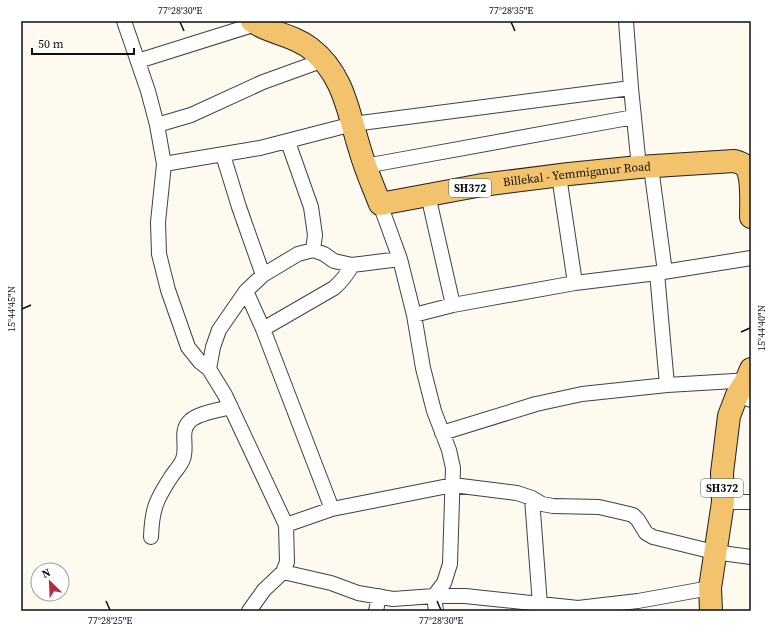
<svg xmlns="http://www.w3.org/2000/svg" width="772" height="632" font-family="'Source Serif 4',serif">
<rect width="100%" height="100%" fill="#fefaf0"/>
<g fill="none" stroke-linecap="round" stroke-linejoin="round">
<defs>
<path id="street" d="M124,21l24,70 9,34 7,39 -6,58 1,32 9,36 20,57 12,15 9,7 16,26 61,130 1,37 -4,10 -19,18 -15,21
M626,21l5,67 8,79
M138,61l118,-37
M157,125l34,-10 72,-33 61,-22
M288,142l23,65 4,28 -2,15
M223,155l16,52 24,68
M164,164l96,-16 93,-24 278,-36
M365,166l269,-49
M651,167l14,105
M559,176l16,107
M428,195l25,110
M380,204l20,55 14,56 9,53 11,43 15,39 4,18 -3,96 -6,19 -10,13 2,15
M657,273l10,112
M246,291l17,38 69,180
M414,315l39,-10 122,-22 82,-10 94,-15
M263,329l71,-41c8,-7 13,-13 18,-23
M209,369l4,-22 6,-17 27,-39 17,-16 35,-21 15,-4 11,4 10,7 18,4 48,-6
M737,395l14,5
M442,433l94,-29 46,-10 85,-9 84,-5
M532,498l8,107
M723,502h28
M286,525l46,-16 121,-24 64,8 15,5 10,6 11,2 46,1 26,6 8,2 5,5 8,13 7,4 61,15 37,5
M151,537c1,-28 5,-37 20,-60 4,-6 10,-12 12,-18 5,-13 -4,-28 7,-38 8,-8 30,-11 41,-14
M283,572l48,11 27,10 35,6 41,-3h31l113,12 60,-7 72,-13
M376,611l3,-15"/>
<g id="primary">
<path id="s1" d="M252,21c16,12 40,13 58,27 34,26 38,64 50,102 5,18 13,36 20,54l102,-19 87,-11 70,-7 95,-6c4,1 8,2 11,5 8,9 6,39 6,51"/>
<path d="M711,611l-1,-23 13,-86 -1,-29 7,-57 8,-21 9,-14 5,-12"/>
</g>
</defs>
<use href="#street" stroke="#414141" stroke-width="16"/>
<use href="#primary" stroke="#1f1f1f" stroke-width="24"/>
<use href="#street" stroke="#fff" stroke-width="14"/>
<use href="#primary" stroke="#f2c26c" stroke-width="22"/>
</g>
<path fill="none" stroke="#0e0e0e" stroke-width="1.5" d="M180,22l4,9M511,22l4,9M22,309l9,-4M741,332l9,-4M106,601l4,9M437,601l4,9"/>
<g text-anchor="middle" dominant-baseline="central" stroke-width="4" stroke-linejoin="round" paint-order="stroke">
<g fill="#fff" stroke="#565656" stroke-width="1">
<rect x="449" y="179" width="42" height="18" rx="3"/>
<rect x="701" y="479" width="42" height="18" rx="3"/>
</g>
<g font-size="11" font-weight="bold" fill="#0e0e0e">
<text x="470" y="188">SH372</text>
<text x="722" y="488">SH372</text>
</g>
<g font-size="12" fill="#0e0e0e" stroke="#fff">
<text stroke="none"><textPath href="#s1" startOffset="437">Billekal - Yemmiganur Road</textPath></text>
</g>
</g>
<rect width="772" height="632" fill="none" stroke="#ffffff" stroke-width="44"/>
<g transform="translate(50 582) rotate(336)"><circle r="19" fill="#ffffff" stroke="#9f9f9f"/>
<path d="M0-3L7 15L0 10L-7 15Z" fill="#b72c43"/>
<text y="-6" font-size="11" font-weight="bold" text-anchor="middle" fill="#0e0e0e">N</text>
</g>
<path d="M32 48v6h102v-6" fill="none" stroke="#0e0e0e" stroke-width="2"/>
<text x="38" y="48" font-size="12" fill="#0e0e0e" stroke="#ffffff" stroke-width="3" paint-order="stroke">50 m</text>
<rect x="22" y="22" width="728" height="588" fill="none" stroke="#0e0e0e" stroke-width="1.5"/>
<g font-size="10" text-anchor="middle" fill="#0e0e0e">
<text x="180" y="14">77°28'30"E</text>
<text x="511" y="14">77°28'35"E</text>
<text transform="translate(11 309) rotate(-90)" y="4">15°44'45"N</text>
<text transform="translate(761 328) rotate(-90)" y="4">15°44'40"N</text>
<text x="110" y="624">77°28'25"E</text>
<text x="441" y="624">77°28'30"E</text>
</g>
</svg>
